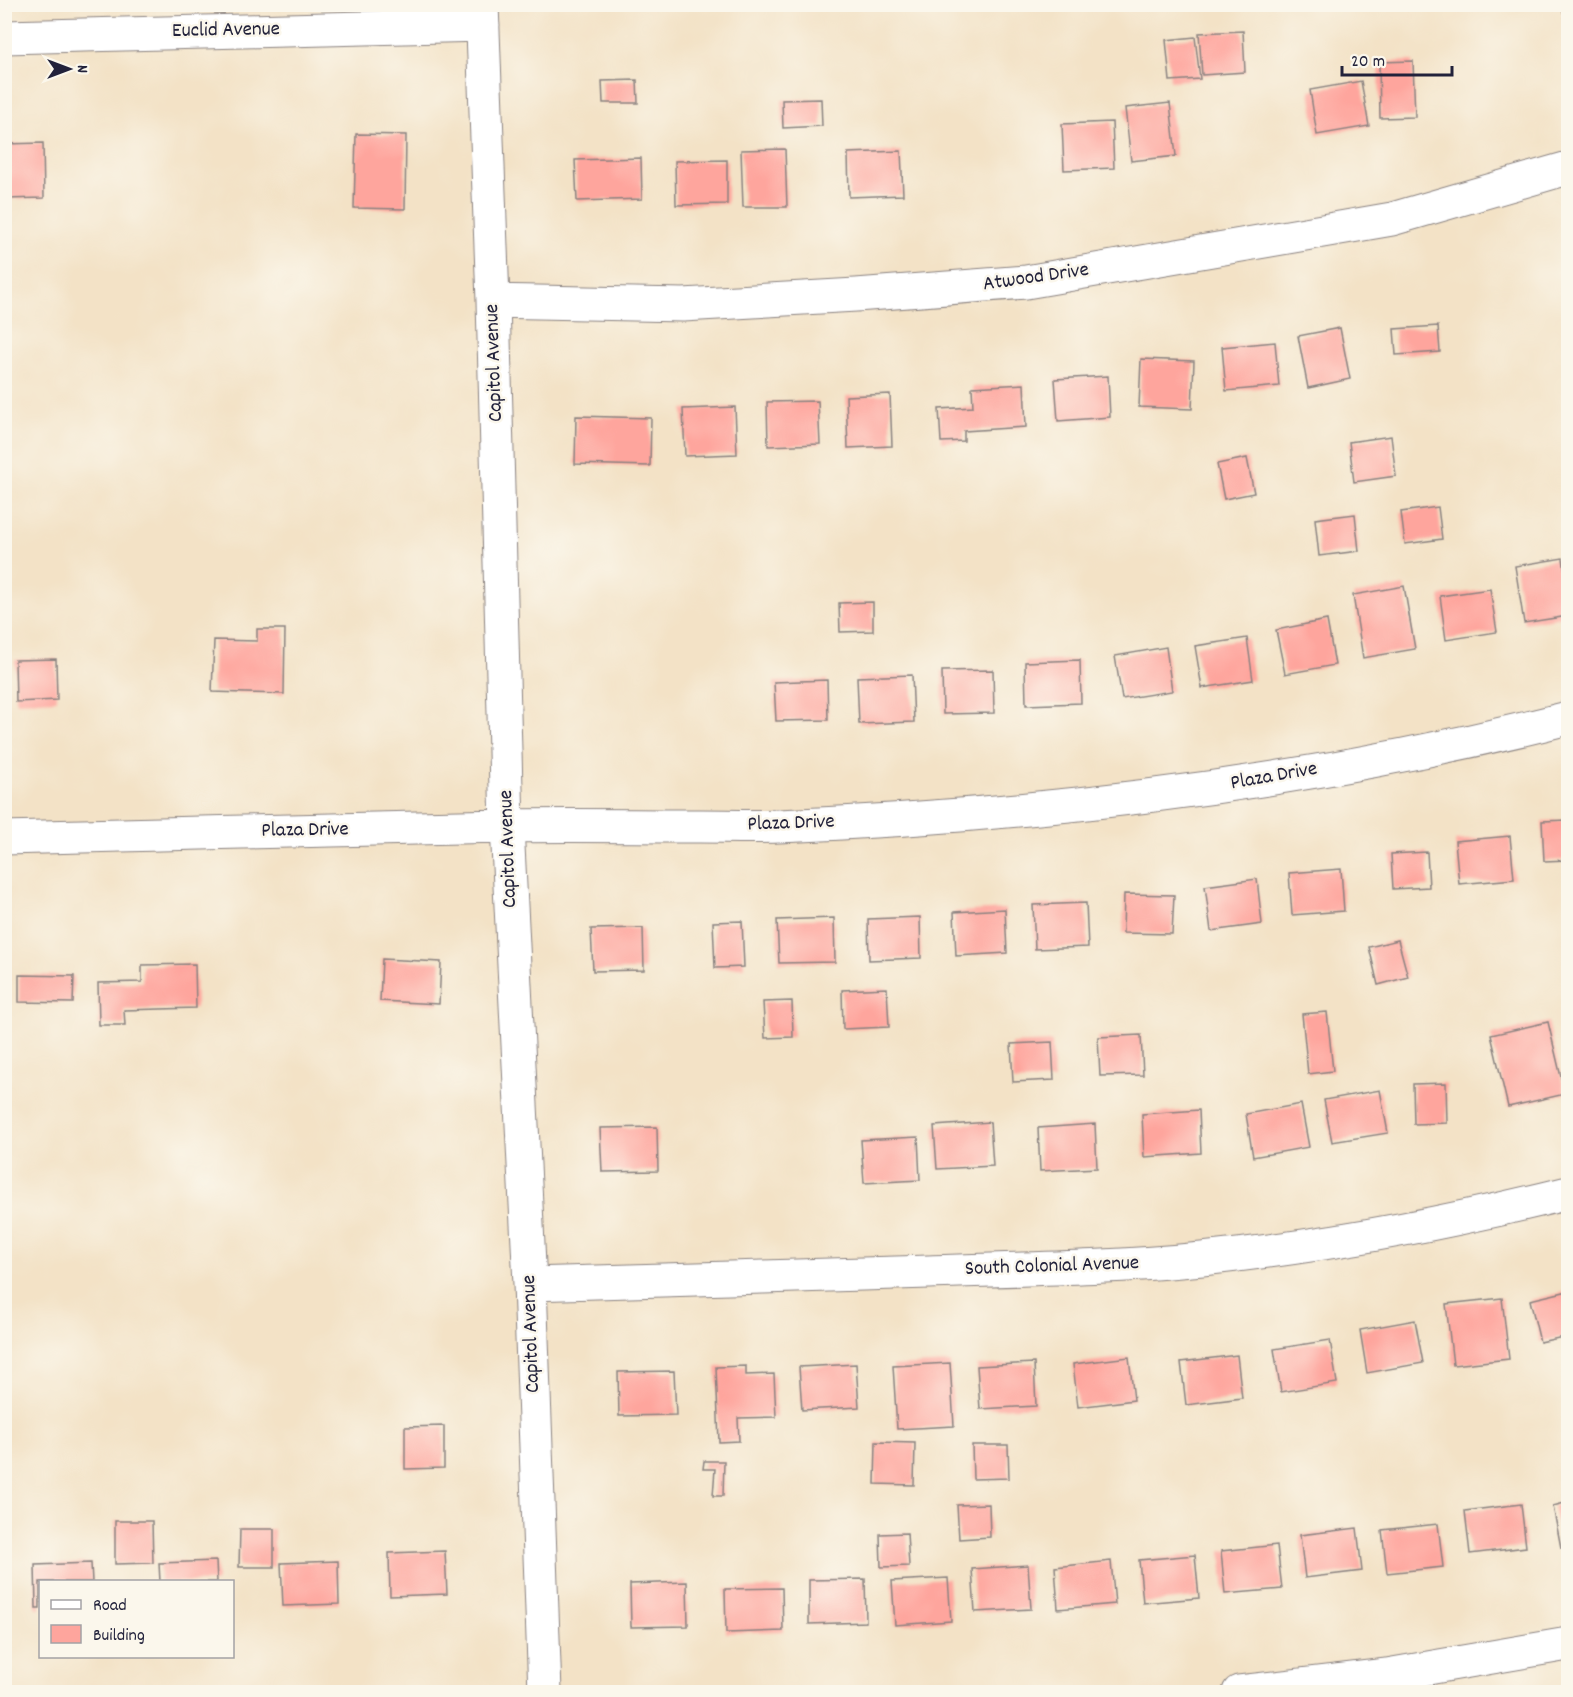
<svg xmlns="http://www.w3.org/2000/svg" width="1573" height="1697" font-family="Dekko,sans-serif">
<rect width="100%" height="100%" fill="#fbf7ec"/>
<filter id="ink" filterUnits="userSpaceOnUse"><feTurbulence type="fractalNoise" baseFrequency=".0167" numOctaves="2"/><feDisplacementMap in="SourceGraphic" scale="12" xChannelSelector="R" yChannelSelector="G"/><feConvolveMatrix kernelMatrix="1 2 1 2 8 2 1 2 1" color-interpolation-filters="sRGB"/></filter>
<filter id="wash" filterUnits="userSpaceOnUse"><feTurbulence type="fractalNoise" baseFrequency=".008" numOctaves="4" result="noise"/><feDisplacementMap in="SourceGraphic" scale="24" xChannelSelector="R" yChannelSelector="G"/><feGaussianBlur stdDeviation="1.35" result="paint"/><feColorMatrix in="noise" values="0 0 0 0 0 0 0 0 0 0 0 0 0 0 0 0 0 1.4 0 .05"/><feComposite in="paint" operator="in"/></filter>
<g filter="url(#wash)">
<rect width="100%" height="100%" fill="#f3e2c6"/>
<g id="blocks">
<path fill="#fea59d" d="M1561,4h7v26z
M1243,31l2,41 -43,3 -3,-42z
M1195,37l5,42 -30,2 -4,-41z
M1413,61l2,56 -35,1 -1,-56z
M637,80l1,23h-35l-1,-22z
M1361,81l8,45 -52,9 -7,-45z
M821,99l1,27 -39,2 -1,-28z
M1170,103l6,53 -45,5 -6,-53z
M1112,122l2,46 -50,2 -2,-46z
M356,134l50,1 -1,74 -51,-1z
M43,143l1,55 -40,1v-55z
M785,149l2,58h-44l-2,-57z
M901,151l2,44 -54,2 -1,-44z
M641,158l1,41 -65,2 -2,-41z
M727,160v44l-51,1 -1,-44z
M1438,326l2,26 -44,3 -2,-26z
M1340,328l10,51 -42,9 -10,-52z
M1275,342l4,44 -53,5 -4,-44z
M1141,359l53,2 -2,48 -53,-2z
M1108,376l2,41 -52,4 -3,-42z
M1024,384l2,43 -62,4v10l-23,1 -2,-33 34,-2 -1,-20z
M890,394l2,52 -44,2 -2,-52z
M818,401l2,43 -52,2 -1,-44z
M735,407l2,47 -52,2 -2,-47z
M576,416l75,2 -1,48 -75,-2z
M1391,436l5,40 -42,6 -5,-40z
M1247,458l7,35 -30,6 -7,-35z
M1438,507l4,32 -37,5 -4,-32z
M1355,514l4,37 -40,5 -4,-37z
M1563,558l5,35v23l-44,7 -9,-57z
M1404,586l11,63 -52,9 -10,-63z
M1490,589l7,43 -51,8 -6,-44z
M873,602v29l-33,1 -1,-29z
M1327,620l8,45 -50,9 -9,-44z
M257,629h28l-1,65 -72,-2 2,-52 43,1z
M1247,638l6,42 -51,8 -7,-42z
M1166,647l6,44 -50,8 -7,-43z
M56,659l1,41 -41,2 -1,-42z
M1080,660l1,43 -55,2 -1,-43z
M993,670l1,43 -51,1 -1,-43z
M912,675l2,47 -55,2 -2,-47z
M827,680l1,40 -52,1 -2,-39z
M1568,820v40l-24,1 -2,-40z
M1510,836l4,43 -55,5 -4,-43z
M1427,852l2,35 -36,2 -2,-35z
M1341,869l3,42 -52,4 -3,-42z
M1257,879l5,45 -51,7 -6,-45z
M1124,894l50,1 -2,39 -49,-1z
M1086,903l2,44 -53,2 -2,-44z
M1005,909l2,44 -51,3 -2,-44z
M920,917l1,41 -52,2 -1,-41z
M834,918l1,44 -56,1 -2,-43z
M742,921l2,46 -29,1 -2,-46z
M643,928l1,42 -51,1 -2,-42z
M1398,940l10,37 -30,8 -9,-38z
M382,959l59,3 -2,42 -59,-3z
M195,964l1,44 -72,2 1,15h-26l-1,-42 44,-1v-17z
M19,975l55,1 -1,27 -54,-1z
M887,988l2,39 -46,2 -1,-39z
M792,1001l1,36 -28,1 -2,-36z
M1327,1012l6,59 -25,3 -6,-60z
M1548,1022l17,72 -57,13 -17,-72z
M1141,1035l2,40 -43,1 -2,-39z
M1052,1042l2,38 -41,2 -2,-38z
M1446,1083l1,40 -33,1 -1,-40z
M1380,1090l8,43 -56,9 -8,-42z
M1301,1104l8,43 -56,10 -7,-43z
M1199,1110l2,43 -57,4 -2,-43z
M990,1122l3,44 -56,3 -3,-43z
M1095,1124l2,44 -57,3 -2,-43z
M657,1127l1,44 -56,1 -2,-44z
M918,1137l2,43 -56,3 -3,-43z
M1568,1291v45l-28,6 -10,-42z
M1502,1298l7,61 -56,6 -7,-61z
M1415,1320l8,43 -56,10 -7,-43z
M1330,1340l7,43 -56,9 -7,-43z
M1237,1355l5,43 -56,7 -5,-43z
M1129,1357l5,43 -56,7 -5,-43z
M950,1363l4,63 -57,3 -4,-63z
M1034,1363l2,43 -56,3 -3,-43z
M856,1364l3,43 -57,3 -3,-43z
M746,1366v9l28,-1 2,43 -38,1 1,23 -20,1 -3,-75z
M674,1371l2,44 -57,1 -1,-44z
M444,1426v42l-39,1v-42z
M876,1442l39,1 -1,42 -39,-1z
M972,1445h36l1,33 -36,1z
M704,1461h20l-1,35h-10l2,-27h-12z
M1568,1502v45l-7,1 -8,-42z
M989,1504l1,33 -31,2 -2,-34z
M1521,1504l5,43 -56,7 -5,-43z
M115,1521h37l1,42 -38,1z
M1438,1524l5,43 -56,6 -5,-43z
M1357,1528l5,43 -57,7 -5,-43z
M240,1529h34v38h-35z
M907,1533l2,33 -28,1 -1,-33z
M1277,1545l5,44 -57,5 -4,-43z
M445,1551l2,43 -57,2 -1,-43z
M1195,1555l4,43 -56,5 -4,-43z
M216,1561l1,21h-57l-1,-19z
M338,1561l1,43 -56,2 -2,-43z
M1111,1561l4,43 -57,5 -3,-42z
M91,1563l1,19h-52v26h-4l-1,-43z
M1028,1565l3,44 -56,3 -3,-43z
M948,1578l3,43 -56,4 -3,-44z
M865,1579l1,43 -57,2v-44z
M687,1582l1,44 -57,1 -1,-43z
M782,1588l1,43 -57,2 -1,-44z"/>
</g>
</g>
<g filter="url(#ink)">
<use href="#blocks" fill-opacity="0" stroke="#8a8280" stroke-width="1.5"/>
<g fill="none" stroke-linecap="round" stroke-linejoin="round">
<defs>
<path id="minor" d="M482,4l11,297 14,525 23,458 15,408
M4,37l479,-12
M493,301l190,4 173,-10 170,-13 366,-63 176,-51
M4,838c166,-4 332,-9 498,-12 66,-1 132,0 198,0 26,0 53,1 79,0 265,-11 532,-43 789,-108
M530,1284c133,-4 266,-8 399,-12 91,-3 182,-4 273,-13 123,-13 246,-36 366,-66
M1239,1692l148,-17 181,-31"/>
</defs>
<use href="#minor" stroke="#8a8280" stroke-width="35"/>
<use href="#minor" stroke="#fff" stroke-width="33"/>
</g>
</g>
<g text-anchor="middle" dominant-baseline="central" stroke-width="5" stroke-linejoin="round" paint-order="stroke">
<g font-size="21" fill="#22223b" stroke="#fbf7ec">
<text transform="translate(226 31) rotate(-1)">Euclid Avenue</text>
<text transform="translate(1036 278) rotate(-8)">Atwood Drive</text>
<text transform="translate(495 363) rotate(-92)">Capitol Avenue</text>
<text transform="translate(1274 777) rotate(-10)">Plaza Drive</text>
<text transform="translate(791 824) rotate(-2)">Plaza Drive</text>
<text transform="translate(305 831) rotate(-1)">Plaza Drive</text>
<text transform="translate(509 849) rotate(-92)">Capitol Avenue</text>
<text transform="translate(1052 1267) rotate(-2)">South Colonial Avenue</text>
<text transform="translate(532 1334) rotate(-92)">Capitol Avenue</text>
</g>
</g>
<rect width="1573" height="1697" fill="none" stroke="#fbf7ec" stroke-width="24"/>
<rect x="39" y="1580" width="195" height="78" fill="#fbf7ec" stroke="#a4a2a5" stroke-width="1.5"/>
<rect x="51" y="1600" width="30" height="9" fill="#ffffff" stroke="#a4a2a5" stroke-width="1.5"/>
<text x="93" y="1610" font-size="18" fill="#22223b">Road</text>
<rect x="51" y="1625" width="30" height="18" fill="#fea59d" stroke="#a4a2a5" stroke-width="1.5"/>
<text x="93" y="1640" font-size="18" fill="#22223b">Building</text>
<g transform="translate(69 69) rotate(90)" stroke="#fbf7ec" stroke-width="4.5" paint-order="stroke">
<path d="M0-4.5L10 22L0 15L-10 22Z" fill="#22223b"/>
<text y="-9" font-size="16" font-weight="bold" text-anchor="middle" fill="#22223b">N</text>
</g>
<path d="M1342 66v9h110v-9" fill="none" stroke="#22223b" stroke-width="3"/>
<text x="1351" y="66" font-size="18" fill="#22223b" stroke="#fbf7ec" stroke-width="4.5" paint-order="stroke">20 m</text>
</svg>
